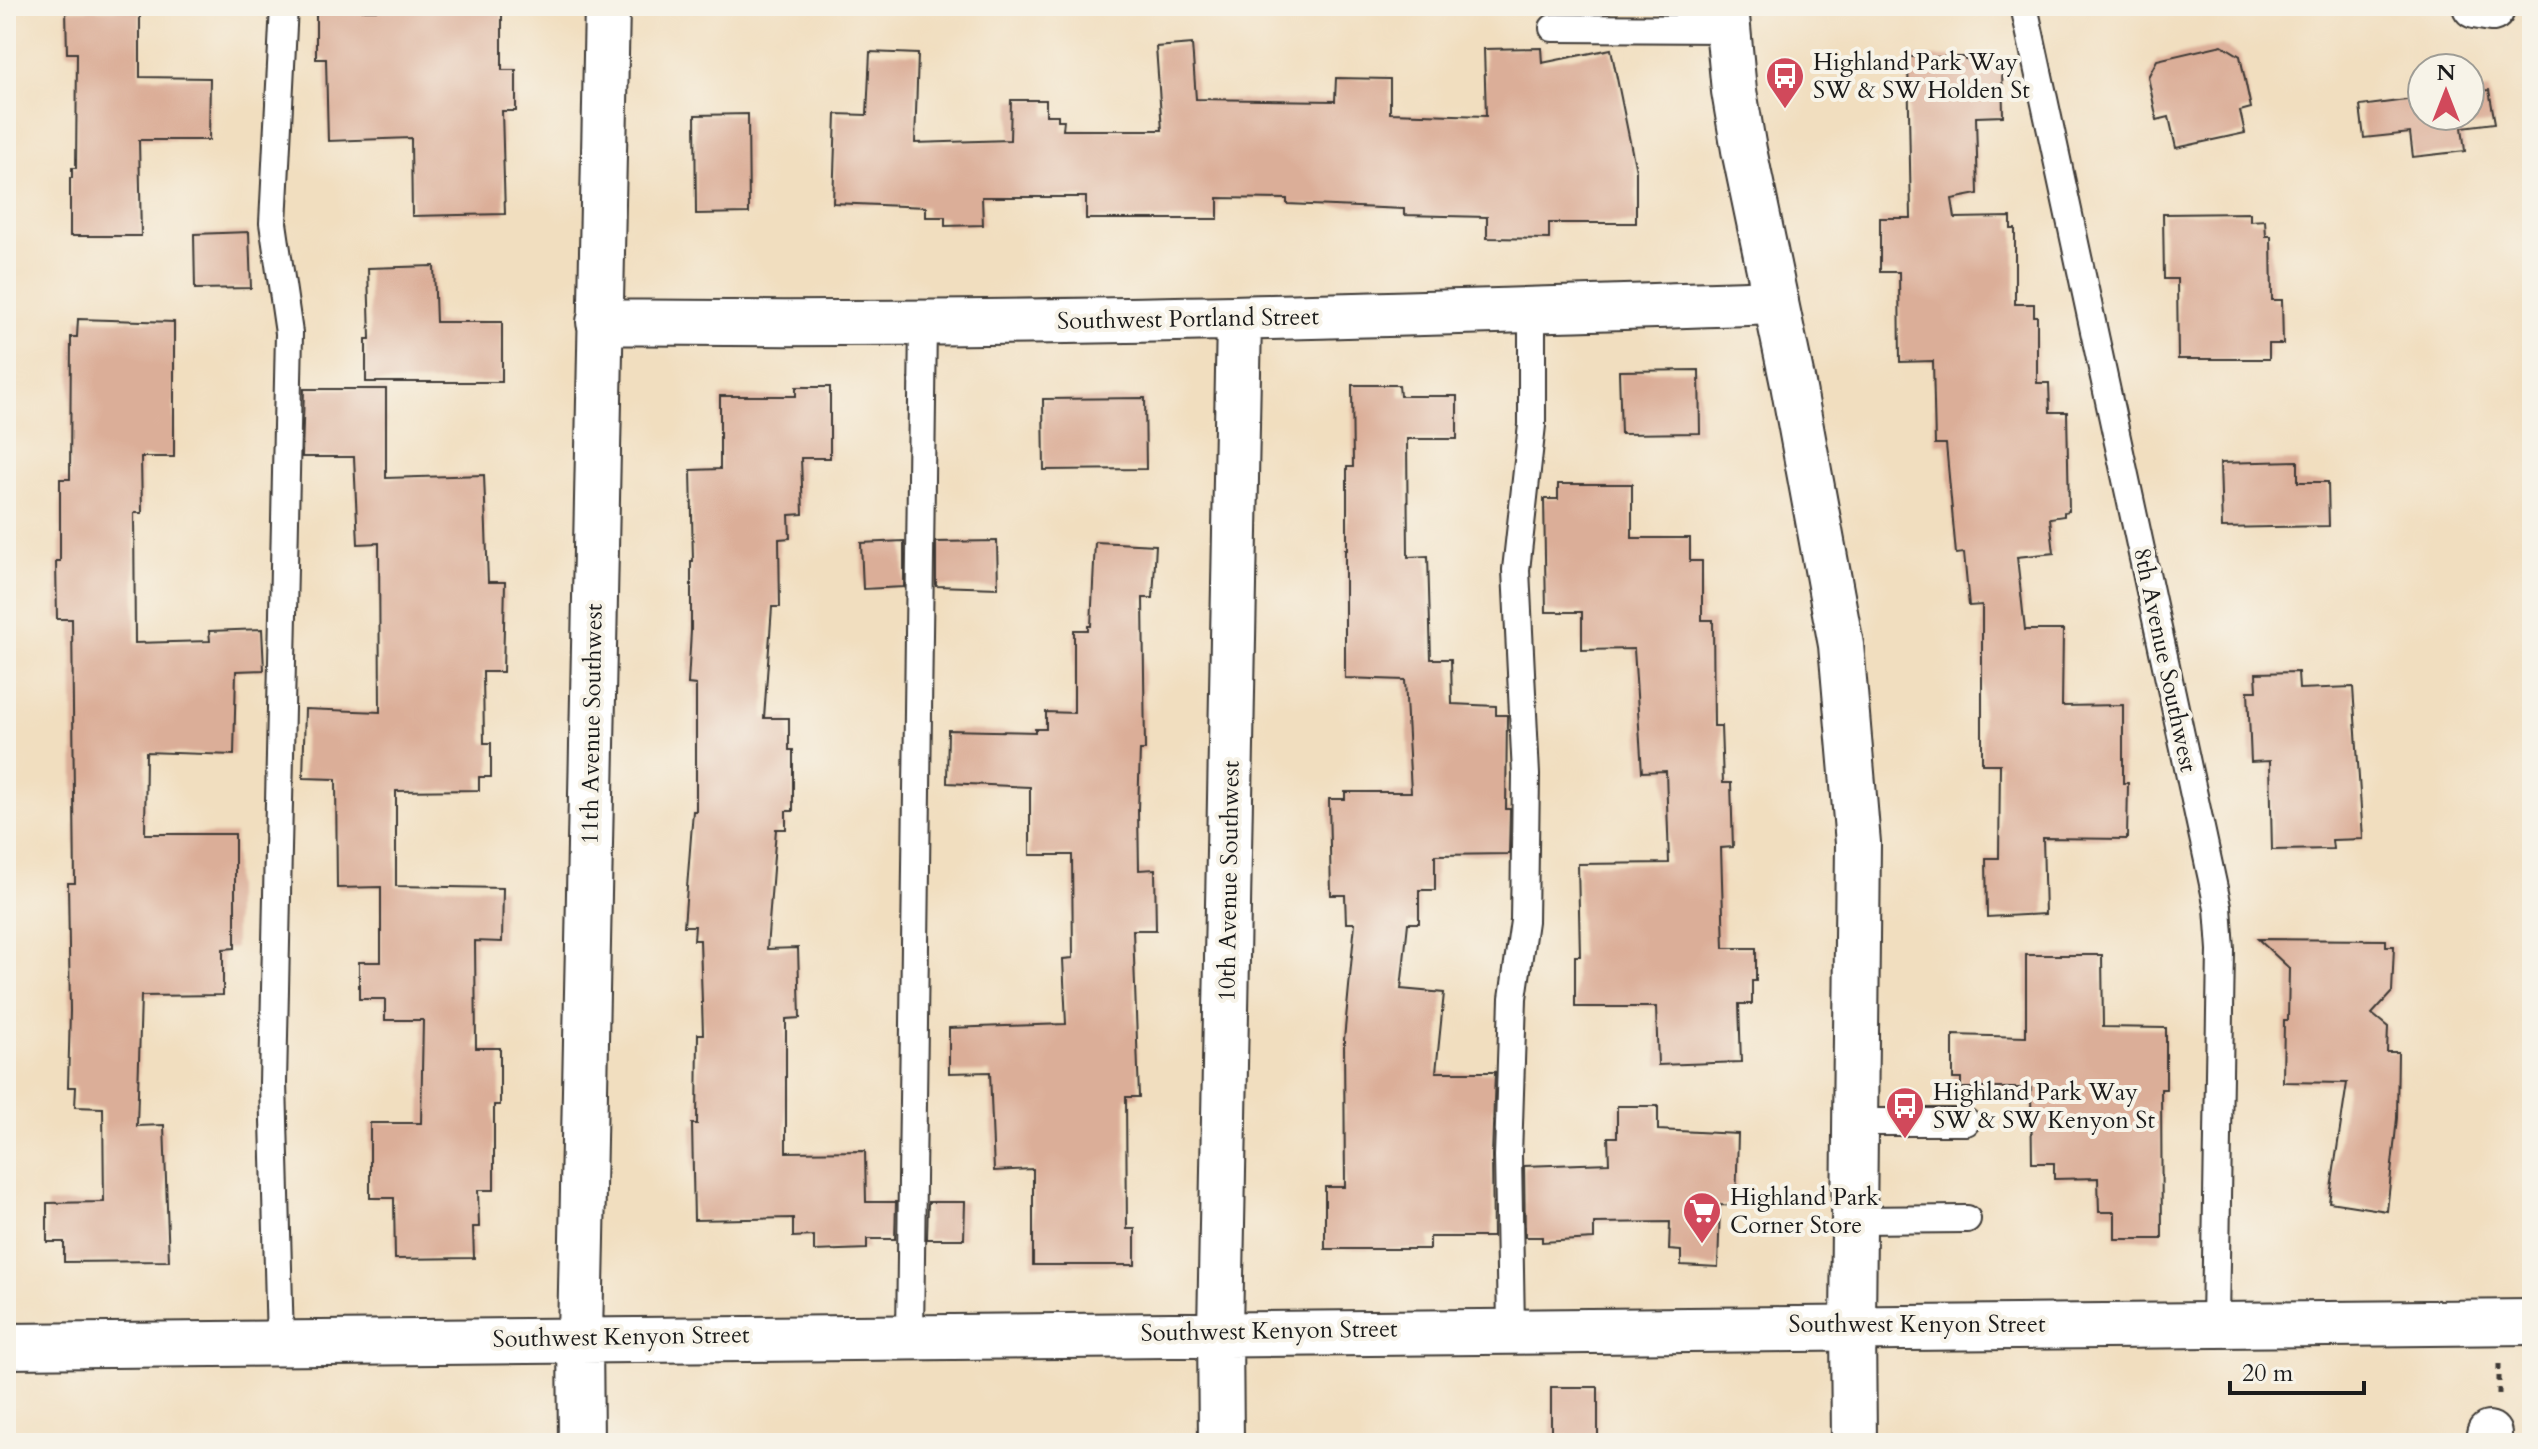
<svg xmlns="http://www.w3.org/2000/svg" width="2538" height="1449" font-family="Cardo,serif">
<rect width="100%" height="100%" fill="#f7f3e8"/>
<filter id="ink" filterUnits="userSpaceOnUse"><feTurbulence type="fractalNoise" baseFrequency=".0125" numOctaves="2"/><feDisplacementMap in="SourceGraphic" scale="16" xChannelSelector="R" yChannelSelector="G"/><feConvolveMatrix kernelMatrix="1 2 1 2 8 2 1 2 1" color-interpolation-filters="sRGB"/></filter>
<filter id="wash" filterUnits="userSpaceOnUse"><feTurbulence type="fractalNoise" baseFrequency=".006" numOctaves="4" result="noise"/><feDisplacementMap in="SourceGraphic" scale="32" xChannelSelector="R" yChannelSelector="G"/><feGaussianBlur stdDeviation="1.8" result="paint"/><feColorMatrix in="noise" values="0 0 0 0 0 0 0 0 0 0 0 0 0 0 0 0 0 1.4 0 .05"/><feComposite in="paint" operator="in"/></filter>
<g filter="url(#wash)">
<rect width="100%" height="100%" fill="#f1debf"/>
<g id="blocks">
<path fill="#dbae98" d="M423,6h79v64h14v41h-14l3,103 -93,2 -1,-78 -83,3 -2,-82h-10v-49h107z
M140,9v68l70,1 -1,62h-70l2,96h-71v-58h2v-10h4l1,-115h-10l-1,-43z
M1192,44l4,55 139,2 1,-23 54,1v34l96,3 -2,-67 57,-1 1,15 69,-14 25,122v52h-87v16l-62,-1v-21l-83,-2v-6l-117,-5v-5l-69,-1v21h-132v-22h-104l1,28 -38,1v-9h-19v-10l-93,-4 3,-89 31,1 3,-63 48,2 -3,89 95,-3 1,-40h35v15h12v5h6l-1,10h99l-6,-83z
M2222,45l18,11 11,52 -11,3 5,22 -69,15 -7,-31 -12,3 -9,-43 9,-17z
M1908,57h57v3h10v3h27l1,53 -27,1 2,77 -26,5 3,19 56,-1v12h4v75h19v12h3v67h12l1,29h17l2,99 -5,1v4l-14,2 4,35 -37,4 8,73h38l-1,76 61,-1v78h5l-1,56 -84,-1 2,76 -58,3 -1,-59h13l1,-94h-18v-159l-13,1 -5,-53 -8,1 -10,-110h-11l-2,-83 -33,1 -1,-90h-19v-54h31z
M2489,90l6,33 -33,4 3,24 -52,6 -3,-24 -46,5 -4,-32 62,-8v18h48v-24z
M748,114l1,99 -53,1 -1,-99z
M2250,213v8l15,-1 1,16h5l1,64h10l1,44h-14v15h-91l-1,-80h-13l-1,-65z
M249,232l2,56 -56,1 -1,-55z
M434,266l2,56h66v60h-136v-43h4l-2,-71z
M78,319l96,3v135h-33l1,56h-8l1,130 75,-2 -1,-10 53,-2 2,41 -28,1 -2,84 -88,-3 -1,82h90v114l-12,1v46l-82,1 -4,130 27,-1 5,136 -105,1v-20h-17v-39l57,-1 -1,-94 -28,-1 1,-20h-8l2,-76 -2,-128h7l-3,-264h-15l-1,-58h4v-82h10l1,-142h6z
M1699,370l1,63 -79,1 -2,-63z
M1352,385h47l1,11h57v43h-50l1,118 20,-1 3,103h20l1,45 44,2v9h11l-1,94h4l-1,45 -74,1v35h-16v33h-11l-7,66 43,4 -8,79h59l-3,84 1,81h-63v12h-105v-62h20l-1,-147 11,-117h-9l-1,-28h-14l-2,-96h16v-7h66l-6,-112 -60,-2v-128h2v-83h6z
M796,387h34v71h-29l2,56 -14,1 1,23 -11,1 1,68h-8l-8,111h25v32h4v61h-7v18h-10l-9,120 31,-1 2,70 -14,1v133l79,-1 1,51h30l-1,37h-28v10l-53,2v-15l-21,1v-19l-99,2 -2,-96h5l1,-90h5l-3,-94h-6l1,-14h-11l9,-115h3v-126l-8,-1 3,-53v-70h2l-2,-91 29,-1v-73h76z
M304,389h82v89l98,-3 4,107h17l-2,90h-20l1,71h7v34h-12v13l-83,1v95l107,2 -1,54 -27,-1 1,107h24v57h-6v85h-16l1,37h-6l1,31 -79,1 -1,-61h-24v-75h51l2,-103h-38v-21h-26v-37h22v-75l-44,1 -1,-109 -33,-1 2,-69 75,3 -1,-169 -21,1 -4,-87h-52z
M1145,398l1,71 -102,1 -1,-71z
M2298,461v21h30l1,44 -107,2 -2,-65z
M1558,484h74v54h58v23h12v59h11l1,106h7l2,57h8l2,64 -12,1 3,100h32v33h-4v23h-13l2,58 -83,3 -2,-58h-81v-51h5l-2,-92 91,-1 -3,-92 -24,1 -8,-123 -52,1v-38h-36l-2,-113h14z
M904,541v46l-41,2 -2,-46z
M997,541l1,47 -62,-2v-44z
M1095,542l61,3 -3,53h-10l2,152h-5l-2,60 1,60 16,-1 1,61h-23l6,167h-13l1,132h8v36h-102v-96l-39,2 -4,-99 -41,1v-45l117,-4 -3,-65 10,-1 -1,-103h-42v-68l-83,-4 1,-53 87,2v-3h11v-17l28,1v-83h14v-4h3z
M2298,672l1,17 54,-2 10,152 -31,1 1,9 -61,1 -2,-89 -19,1 -3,-71h9l-1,-18z
M2258,939l128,1v6h8l-2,46 -20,22 16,13 -1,25h11l-1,66 -10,93 -58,-9 18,-119 -64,-1 1,-62h4l1,-52z
M2026,955h76l1,72 63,1v61h-5l1,150h-47v-27h-16l-1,-34 -44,1v-16h-22l-1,-75h-70v-9h-8v-44l73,2z
M1617,1106h41v24l80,4 -2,72 -16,-1 -2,62 -37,-2v-14l-12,-1 1,-28 -76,1v16l-52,3v-5h-17l-1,-71 85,-3 -1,-26h9z
M928,1202h37l-1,37h-37z
M1551,1387h47v49h-47z"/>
</g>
</g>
<g filter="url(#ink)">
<use href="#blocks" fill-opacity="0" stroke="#3c3934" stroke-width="2"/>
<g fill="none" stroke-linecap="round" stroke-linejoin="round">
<defs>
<path id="lane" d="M2024,6l194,901 3,43 -6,372
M1553,28l174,1
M1855,1122h111
M1854,1220l113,-1
M1511,1328l-3,-172 5,-158 11,-77 2,-146 -10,-205 16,-145v-114
M910,1335l13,-1012
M280,1342l-7,-259 16,-750 -16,-110 11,-217"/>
<path id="street" d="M2475,6l17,3
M599,322c393,5 785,-7 1177,-20
M6,1346c842,-14 1684,-22 2526,-24
M581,1443l-1,-106 27,-1331
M1221,1443l-1,-112 19,-1012
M2488,1443l1,-9"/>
<path id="secondary" d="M1726,6l8,85 10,59 49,234 48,261 17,198 -5,481 1,119"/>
</defs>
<use href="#lane" stroke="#3c3934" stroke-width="30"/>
<use href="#street" stroke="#3c3934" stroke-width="48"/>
<use href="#secondary" stroke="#3c3934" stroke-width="48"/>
<path stroke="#3c3934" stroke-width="5" stroke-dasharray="6 6" stroke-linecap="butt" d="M2499,1364v30"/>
<use href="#lane" stroke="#fff" stroke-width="26"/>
<use href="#street" stroke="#fff" stroke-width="44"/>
<use href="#secondary" stroke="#fff" stroke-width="44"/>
</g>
</g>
<defs>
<symbol id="bus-pin" viewBox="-11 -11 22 30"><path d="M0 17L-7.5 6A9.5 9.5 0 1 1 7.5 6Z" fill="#d1495b" stroke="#f7f3e8"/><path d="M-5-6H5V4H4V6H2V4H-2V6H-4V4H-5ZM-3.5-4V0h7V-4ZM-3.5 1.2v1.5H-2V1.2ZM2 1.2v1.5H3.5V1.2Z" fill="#fff"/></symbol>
<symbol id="supermarket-pin" viewBox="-11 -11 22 30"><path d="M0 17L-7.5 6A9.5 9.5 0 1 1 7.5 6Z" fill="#d1495b" stroke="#f7f3e8"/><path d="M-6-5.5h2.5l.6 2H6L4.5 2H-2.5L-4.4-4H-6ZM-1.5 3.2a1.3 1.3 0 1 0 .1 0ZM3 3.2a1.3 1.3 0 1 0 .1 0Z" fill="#fff"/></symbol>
</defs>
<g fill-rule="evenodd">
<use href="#bus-pin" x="1763" y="54" width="44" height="60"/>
<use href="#bus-pin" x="1883" y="1084" width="44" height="60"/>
<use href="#supermarket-pin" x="1680" y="1189" width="44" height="60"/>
</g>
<g text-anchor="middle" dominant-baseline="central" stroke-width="8" stroke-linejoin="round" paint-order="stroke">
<g font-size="24" fill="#1c1c1c" stroke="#f7f3e8" text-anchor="start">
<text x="1813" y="62">Highland Park Way<tspan x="1813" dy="28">SW &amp; SW Holden St</tspan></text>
<text x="1933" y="1092">Highland Park Way<tspan x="1933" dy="28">SW &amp; SW Kenyon St</tspan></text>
<text x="1730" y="1197">Highland Park<tspan x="1730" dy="28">Corner Store</tspan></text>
</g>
<g font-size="24" fill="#1c1c1c" stroke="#f7f3e8">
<text transform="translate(1188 319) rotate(-1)">Southwest Portland Street</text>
<text transform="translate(2165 660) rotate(78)">8th Avenue Southwest</text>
<text transform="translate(592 724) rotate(-89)">11th Avenue Southwest</text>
<text transform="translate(1229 881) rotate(-89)">10th Avenue Southwest</text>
<text x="1917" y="1324">Southwest Kenyon Street</text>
<text transform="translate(1269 1331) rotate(-1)">Southwest Kenyon Street</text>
<text transform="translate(621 1337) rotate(-1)">Southwest Kenyon Street</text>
</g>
</g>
<rect width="2538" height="1449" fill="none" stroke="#f7f3e8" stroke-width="32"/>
<g transform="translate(2446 92)"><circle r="38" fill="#f7f3e8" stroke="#9f9d96" stroke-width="2"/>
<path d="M0-6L14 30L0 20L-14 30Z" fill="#d1495b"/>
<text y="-12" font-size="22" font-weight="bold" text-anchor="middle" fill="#1c1c1c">N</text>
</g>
<path d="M2230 1381v12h134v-12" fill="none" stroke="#1c1c1c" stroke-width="4"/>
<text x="2242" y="1381" font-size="24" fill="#1c1c1c" stroke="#f7f3e8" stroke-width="6" paint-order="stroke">20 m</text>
</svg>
